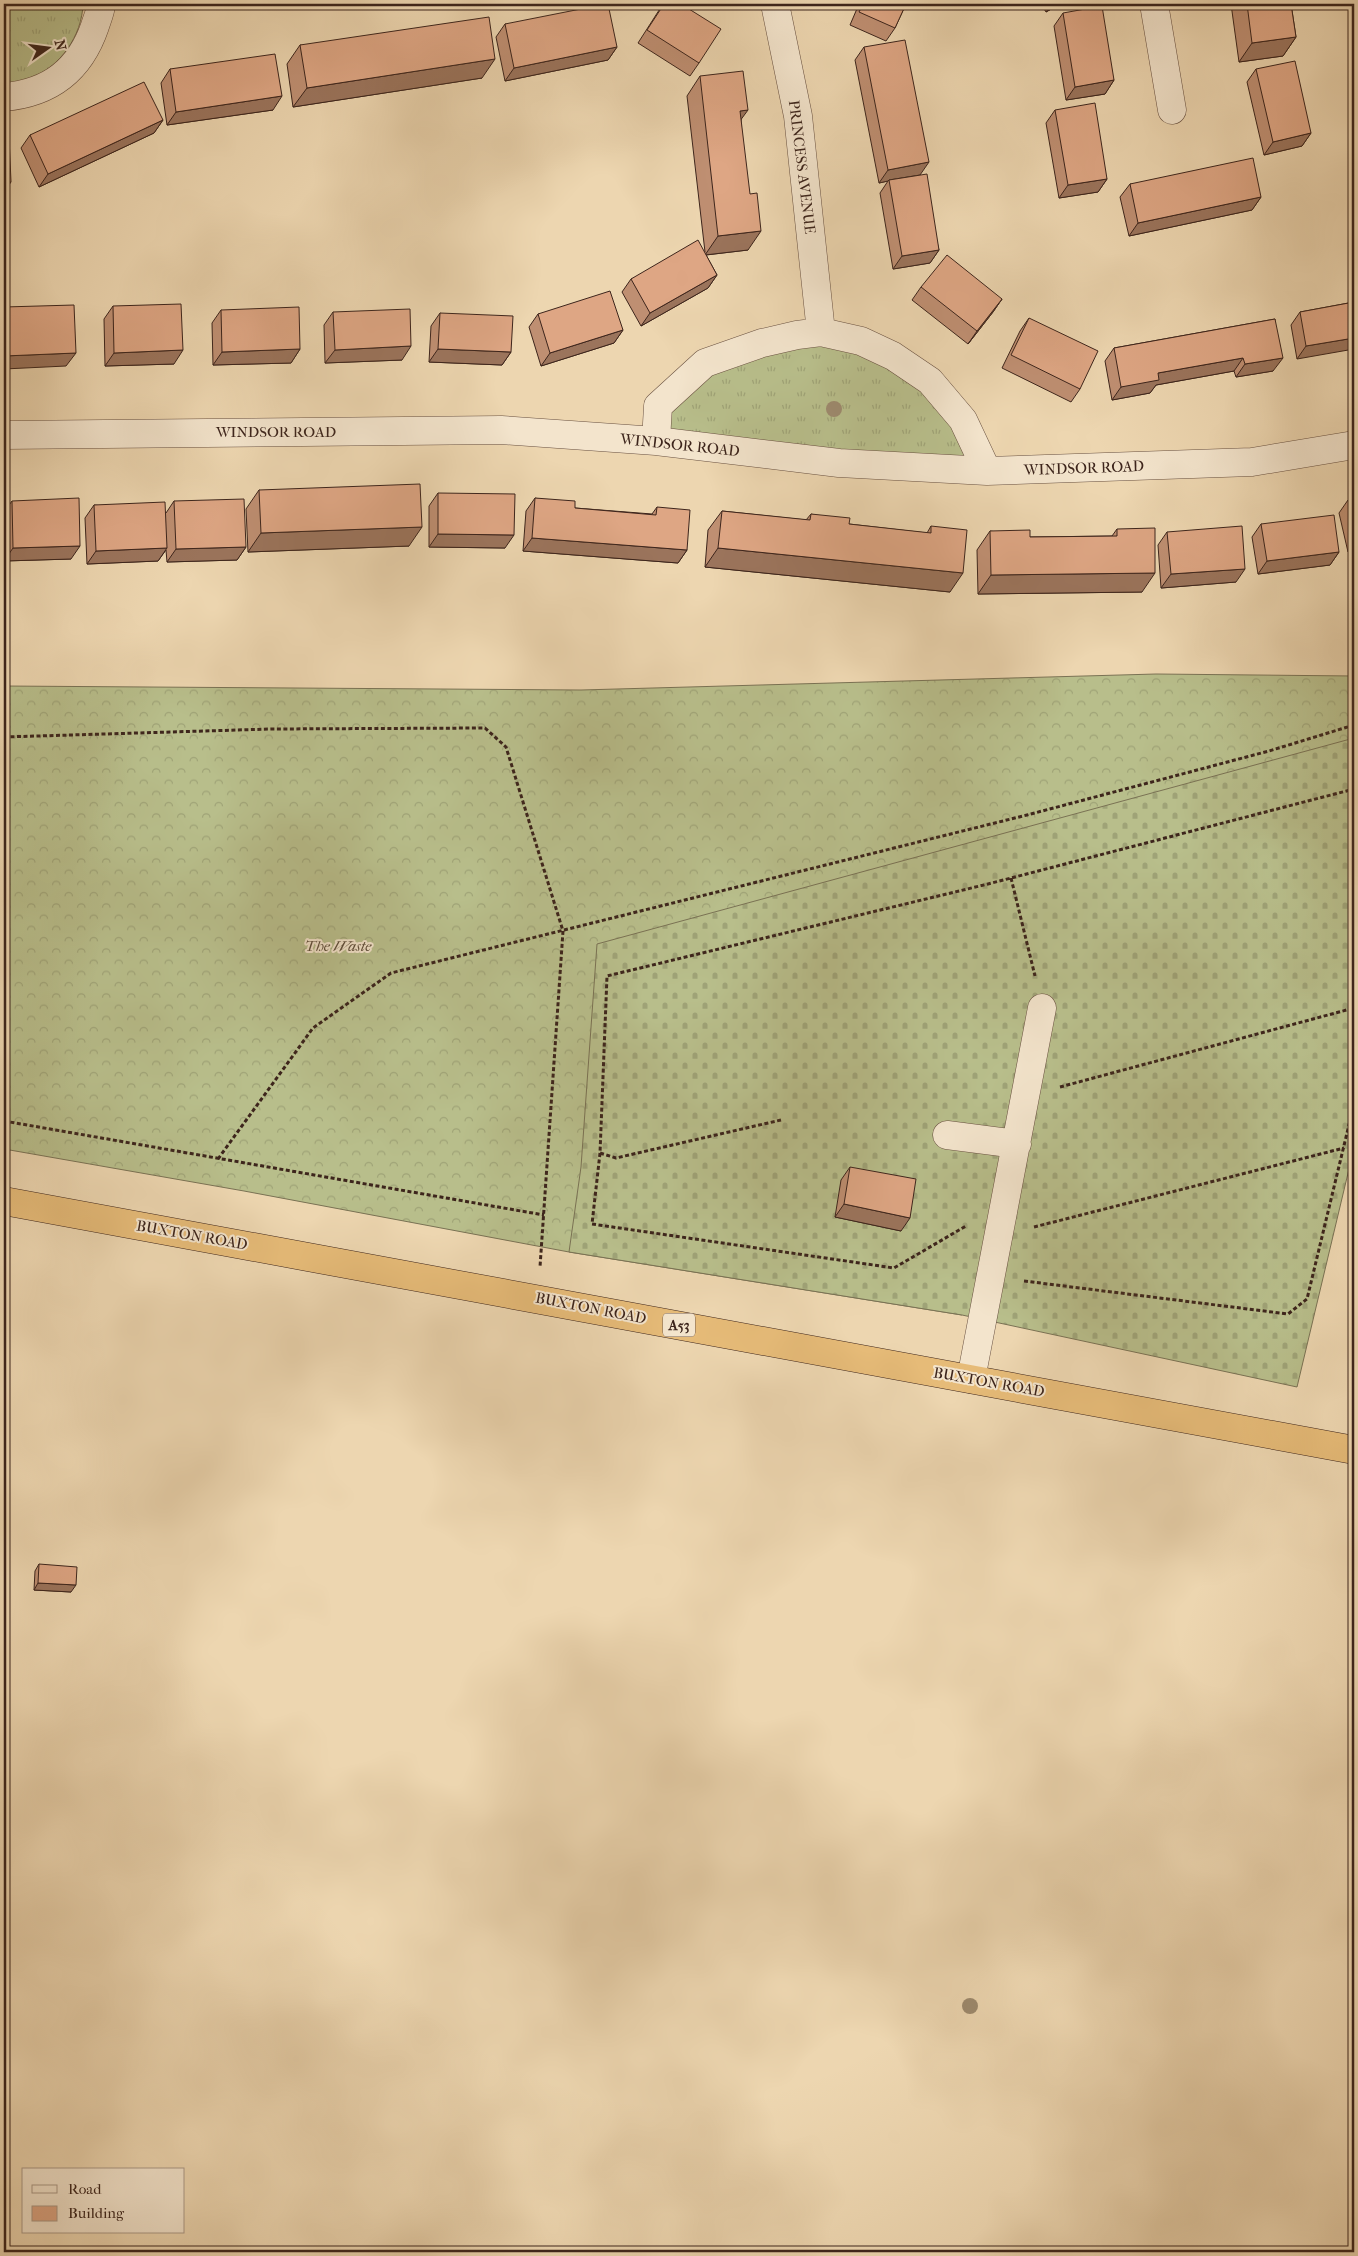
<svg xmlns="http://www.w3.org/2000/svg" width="1358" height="2256" font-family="'IM FELL French Canon',serif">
<defs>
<pattern id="grass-tufts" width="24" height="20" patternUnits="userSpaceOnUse" patternTransform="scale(1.25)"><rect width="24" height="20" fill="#b8be8b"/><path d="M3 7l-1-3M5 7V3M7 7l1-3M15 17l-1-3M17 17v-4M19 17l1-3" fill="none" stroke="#9fa377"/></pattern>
<pattern id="forest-crowns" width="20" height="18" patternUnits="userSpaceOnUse" patternTransform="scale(1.25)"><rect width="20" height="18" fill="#b8be8b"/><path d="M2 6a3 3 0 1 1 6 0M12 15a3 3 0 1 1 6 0" fill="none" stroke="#9fa377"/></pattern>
<pattern id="cemetery-stones" width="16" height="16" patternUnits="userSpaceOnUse" patternTransform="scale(1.25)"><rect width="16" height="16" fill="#b8be8b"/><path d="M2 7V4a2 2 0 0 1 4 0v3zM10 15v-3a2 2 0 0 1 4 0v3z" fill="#9fa377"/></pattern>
</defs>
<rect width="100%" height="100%" fill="#edd6b0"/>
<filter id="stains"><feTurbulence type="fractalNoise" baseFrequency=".004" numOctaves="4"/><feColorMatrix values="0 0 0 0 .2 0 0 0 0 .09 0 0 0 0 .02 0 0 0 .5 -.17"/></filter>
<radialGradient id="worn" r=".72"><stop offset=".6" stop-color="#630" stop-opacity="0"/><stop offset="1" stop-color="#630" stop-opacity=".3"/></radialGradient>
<path fill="url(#grass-tufts)" stroke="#7a7254" d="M4,4h79c-1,32 -23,63 -53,75 -8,4 -18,5 -26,7z
M821,332l109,49 57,90 -331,-30 2,-35 47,-43z"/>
<path fill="url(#forest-crowns)" stroke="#7a7254" d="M1156,674l198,2v62l-392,577 -393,-63 -325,-61 -240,-42v-463l577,4z"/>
<path fill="url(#cemetery-stones)" stroke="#7a7254" d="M1354,738v410l-57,239 -335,-72 -393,-63 12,-85 16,-223z"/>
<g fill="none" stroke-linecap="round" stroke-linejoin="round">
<defs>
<path id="minor" d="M775,4l23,112 23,216
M1154,4l18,106
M4,97c46,-4 76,-27 91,-71 2,-7 6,-15 6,-22
M4,435l497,-5 155,11 183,22 148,8 265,-9 102,-17
M656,441l2,-35 47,-43 57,-20 35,-8 24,-3 40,9 32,15 37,25 33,39 24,51
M947,1135l70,9
M971,1379l71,-371"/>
<path id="highway" d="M4,1201l1350,249"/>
</defs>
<use href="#minor" stroke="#695141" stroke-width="29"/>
<use href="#highway" stroke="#3d251c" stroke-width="29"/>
<path stroke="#3d251c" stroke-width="3" stroke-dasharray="4 2.5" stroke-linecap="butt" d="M4,737l267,-8 214,-1 21,19 57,184 -23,336
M1011,878l24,98
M1060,1087l294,-79
M781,1120l-165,38 -16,-5 7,-177 381,-92 366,-95
M4,1121l540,94
M600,1153l-8,71 302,44 72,-42
M218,1159l95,-131 78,-55 636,-158 242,-64 85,-26
M1034,1227l310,-79
M1024,1281l264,33 19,-15 47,-195"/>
<use href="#minor" stroke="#f3e4cc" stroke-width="28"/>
<use href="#highway" stroke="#e6bb78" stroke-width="28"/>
</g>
<g fill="#9d8a6e">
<circle cx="834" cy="409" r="8"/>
<circle cx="970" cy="2006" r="8"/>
</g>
<path fill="#bf8f72" stroke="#3d251c" d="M663,4h18l18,59 -9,13 -52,-33z
M859,4h47l-11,24 -9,13 -36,-16z
M1041,4h19l-14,8z
M1231,4h60l5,33 -13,19 -44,6z
M1063,13l51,67 -9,14 -39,6 -12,-74z
M505,24l112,23 -9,13 -103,21 -9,-44z
M300,45l182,33 -189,29 -6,-43z
M864,47l56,128 19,75 -9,13 -37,6 -13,-76 8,-12 -9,2 -24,-123z
M170,69l103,41 -106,15 -6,-42z
M1256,69l55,64 -9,13 -38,9 -17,-73z
M700,76l41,43 7,131 -42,5 11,20 -9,13 -67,38 -19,-34 9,-13 74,-27 -18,-156z
M1055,110l52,69 -9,13 -39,6 -13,-75z
M163,120l-9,13 -115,54 -18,-39 9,-13z
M1130,184l131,13 -9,13 -123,26 -9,-39z
M921,287l81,12 -9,13 -25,32 -56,-44z
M1354,302l-57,57 -6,-34 9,-13z
M113,306l61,58 -69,2 -1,-47z
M221,310l79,39 -9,14 -78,2 -1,-42z
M333,312l69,48 -77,3 -1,-38z
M440,313l71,39 -9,13 -73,-3 2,-36z
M538,314l85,16 -9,13 -73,23 -12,-39z
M1029,318l51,71 -9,13 -69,-34 18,-37z
M1275,319l-2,52 -37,6 -2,-6 -78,14 -6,8 -38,7 -7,-39 9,-13z
M259,490l150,56 -161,6 -2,-43z
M438,493l67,55 -76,-1v-41z
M535,498l40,10 77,6 5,-7 30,43 -9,13 -155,-12 3,-40z
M1354,498v52l-6,2 -9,-39 9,-13z
M12,501l59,58 -67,2v-49z
M174,501l72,46 -9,13 -70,2 -1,-12 -8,11 -71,3 -2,-46 9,-13 72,8z
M722,511l84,9 5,-6 38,10 78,9 4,-7 19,66 -245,-25 3,-37z
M1261,524l78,28 -9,13 -72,9 -6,-37z
M1117,529l25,63 -164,2 -1,-44 13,-19 40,6 82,-1z
M1167,532l69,50 -75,6 -3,-43z
M850,1167l51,64 -66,-14 6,-37z
M39,1564l32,28 -37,-2 1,-19z"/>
<path fill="#9b745c" stroke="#3d251c" d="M1052,4h8l-14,8z
M1296,37l-13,19 -44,6 13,-19z
M617,47l-9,13 -103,21 9,-13z
M495,59l-13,19 -189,29 14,-19z
M1114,80l-9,14 -39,6 9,-13z
M282,96l-9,14 -106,15 9,-13z
M748,110l-14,19 6,-18z
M163,120l-9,13 -115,54 9,-13z
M1311,133l-9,13 -38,9 9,-13z
M929,162l-9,13 -31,5 -1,1 -9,2 9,-13z
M1107,179l-9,13 -39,6 9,-13z
M4,182h7l-7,10z
M1261,197l-9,13 -123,26 9,-13z
M761,231l-13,19 -43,5 13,-19z
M939,250l-9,13 -37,6 9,-13z
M717,275l-9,13 -67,38 9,-13z
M1002,299l-9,13 -25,32 9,-13z
M623,330l-9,13 -73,23 9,-13z
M1354,338v11l-57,10 9,-13z
M411,346l-9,14 -77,3 10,-13z
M300,349l-9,14 -78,2 9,-13z
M438,349l73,3 -9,13 -73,-3z
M183,350l-9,14 -69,2 9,-13z
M76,353l-10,13 -62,3v-13z
M1243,358l-9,13 -78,14 -6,8 -38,7 9,-13 37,-14z
M1283,358l-10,13 -37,6 9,-13z
M422,527l-13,19 -161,6 13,-19z
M438,534l76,1 -9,13 -76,-1z
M532,538l155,12 -9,13 -155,-12z
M1354,543v7l-6,2z
M80,546l-9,13 -67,2 9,-13z
M246,547l-9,13 -70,2 9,-13z
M167,548l-9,13 -71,3 9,-13z
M718,548l245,25 -13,19 -245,-25z
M1339,552l-9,13 -72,9 9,-13z
M1245,569l-9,13 -75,6 10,-14z
M1155,573l-13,19 -164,2 13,-19z
M844,1204l66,14 -9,13 -66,-14z
M38,1583l38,2 -5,7 -37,-2z"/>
<path fill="#dea684" stroke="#3d251c" d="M606,4h2l9,43 -103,21 -9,-44z
M664,4h17l40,25 -22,34 -52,-33z
M863,4h43l-11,24 -36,-16z
M1247,4h44l5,33 -44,6z
M1102,6l12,74 -39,7 -12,-74z
M489,17l6,42 -188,29 -7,-43z
M905,40l24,122 -41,8 -24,-123z
M275,54l7,42 -106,16 -6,-43z
M1295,61l16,72 -38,9 -17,-73z
M743,71l5,39 -8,1 10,83 7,-1 4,38 -43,5 -18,-160z
M144,82l19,38 -115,54 -18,-39z
M1095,103l12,76 -39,6 -13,-75z
M9,137l2,45h-7v-44z
M1253,158l8,39 -123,26 -8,-39z
M927,174l12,76 -37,6 -13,-76z
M698,240l19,35 -67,38 -19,-34z
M947,255l55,44 -25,32 -56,-44z
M610,291l13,39 -73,23 -12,-39z
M1354,302v36l-48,8 -6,-34z
M181,304l2,46 -69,3 -1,-47z
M74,305l2,48 -72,3v-49z
M299,307l1,42 -78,3 -1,-42z
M410,309l1,37 -76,4 -2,-38z
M440,313l73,3 -2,36 -73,-3z
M1029,318l69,33 -18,38 -69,-34z
M1275,319l8,39 -38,6 -2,-6 -85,15 1,7 -38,7 -7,-39z
M420,484l2,43 -161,6 -2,-43z
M438,493l77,1 -1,41 -76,-1z
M79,498l1,48 -67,2 -1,-47z
M535,498l40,3v7l81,7 1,-8 33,3 -3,40 -155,-12z
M1354,498v27l-6,-25z
M244,499l2,48 -70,2 -2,-48z
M165,502l2,46 -71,3 -2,-46z
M722,511l88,9 1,-6 39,4 -1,6 82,9v-7l36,4 -4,43 -245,-25z
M1334,515l5,37 -72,9 -6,-37z
M1242,526l3,43 -74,5 -4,-42z
M1155,528v45l-164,2 -1,-44 40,-1v7l87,-1v-7z
M850,1167l66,12 -6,39 -66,-14z
M39,1564l38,3 -1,18 -38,-2z"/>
<g text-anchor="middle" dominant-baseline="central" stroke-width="4" stroke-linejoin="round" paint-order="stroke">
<rect fill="#f3e4cc" stroke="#745e51" stroke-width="1" x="663" y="1313.5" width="32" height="23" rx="4"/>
<g font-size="14" font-weight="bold" fill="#3d251c">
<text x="679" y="1325">A53</text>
</g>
<g font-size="15" fill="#3d251c" stroke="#f3e4cc">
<text transform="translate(802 167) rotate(83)">PRINCESS AVENUE</text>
<text x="276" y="432">WINDSOR ROAD</text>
<text transform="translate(680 445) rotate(6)">WINDSOR ROAD</text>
<text transform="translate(1084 468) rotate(-2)">WINDSOR ROAD</text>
<text transform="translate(192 1235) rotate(10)">BUXTON ROAD</text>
<text transform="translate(591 1308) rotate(11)">BUXTON ROAD</text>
<text transform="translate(989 1382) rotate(10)">BUXTON ROAD</text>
</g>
<g font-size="15" font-style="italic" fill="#5c4b38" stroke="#f3e4cc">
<text x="338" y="946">The Waste</text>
</g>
</g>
<rect width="1358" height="2256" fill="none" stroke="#edd6b0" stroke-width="20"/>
<rect x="5" y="5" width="1348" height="2246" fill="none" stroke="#3d251c" stroke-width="2.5"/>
<rect x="10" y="10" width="1338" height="2236" fill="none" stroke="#3d251c"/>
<rect x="22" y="2168" width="162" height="65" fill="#f3e4cc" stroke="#aa9886"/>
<rect x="32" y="2185" width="25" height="8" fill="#f3e4cc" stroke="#aa9886"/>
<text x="68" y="2194" font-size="15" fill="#3d251c">Road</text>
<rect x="32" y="2206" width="25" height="15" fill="#dea684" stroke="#aa9886"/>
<text x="68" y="2218" font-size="15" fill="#3d251c">Building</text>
<g transform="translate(48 48) rotate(76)" stroke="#f3e4cc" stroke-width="4" paint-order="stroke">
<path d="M0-4L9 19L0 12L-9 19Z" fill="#3d251c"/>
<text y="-8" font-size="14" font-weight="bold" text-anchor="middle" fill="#3d251c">N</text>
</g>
<rect width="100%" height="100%" filter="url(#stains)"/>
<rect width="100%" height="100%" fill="url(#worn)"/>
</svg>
